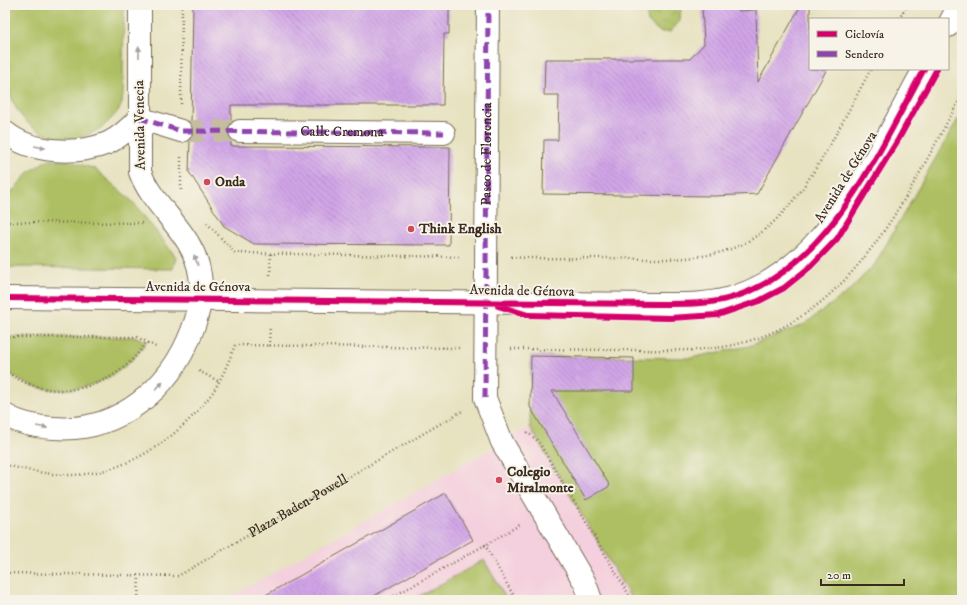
<svg xmlns="http://www.w3.org/2000/svg" width="967" height="605" font-family="'IM FELL DW Pica',serif">
<defs>
<pattern id="park-crowns" width="20" height="18" patternUnits="userSpaceOnUse"><rect width="20" height="18" fill="#adbf62"/><path d="M2 6a3 3 0 1 1 6 0M12 15a3 3 0 1 1 6 0" fill="none" stroke="#8e9b50"/></pattern>
<pattern id="building-back-hatch" width="6" height="6" patternUnits="userSpaceOnUse"><rect width="6" height="6" fill="#d1a5e8"/><path d="M-1 5l2 2M0 0l6 6M5-1l2 2" fill="none" stroke="#ab87bb"/></pattern>
</defs>
<rect width="100%" height="100%" fill="#f7f3e8"/>
<filter id="ink" filterUnits="userSpaceOnUse"><feTurbulence type="fractalNoise" baseFrequency=".025" numOctaves="2"/><feDisplacementMap in="SourceGraphic" scale="8" xChannelSelector="R" yChannelSelector="G"/><feConvolveMatrix kernelMatrix="1 2 1 2 8 2 1 2 1" color-interpolation-filters="sRGB"/></filter>
<filter id="wash" filterUnits="userSpaceOnUse"><feTurbulence type="fractalNoise" baseFrequency=".012" numOctaves="4" result="noise"/><feDisplacementMap in="SourceGraphic" scale="16" xChannelSelector="R" yChannelSelector="G"/><feGaussianBlur stdDeviation="0.9" result="paint"/><feColorMatrix in="noise" values="0 0 0 0 0 0 0 0 0 0 0 0 0 0 0 0 0 1.4 0 .05"/><feComposite in="paint" operator="in"/></filter>
<g filter="url(#wash)">
<rect width="100%" height="100%" fill="#e7e2c0"/>
<path fill="#f4cfdd" d="M530,427l102,173h-407z"/>
<path fill="url(#park-crowns)" stroke="#747440" d="M527,5h153l1,2 -1,14 -10,11h-10l-12,-10 -2,-16z"/>
<path fill="#adbf62" stroke="#747440" d="M9,5h115c0,21 -1,43 -1,64 0,10 1,23 -1,33 -1,7 -9,15 -14,20 -31,29 -81,18 -96,-23 -9,-24 -4,-68 -3,-94z
M958,119l4,2v479h-330l-102,-173 1,-71 159,2 59,-12 54,-21 45,-33 27,-28z
M47,160l22,1 26,8 38,33 43,55 -3,12 -168,-2v-67l23,-27z
M5,337h132l9,5c-29,47 -97,65 -141,28z
M484,560l23,40h-95z"/>
<g id="blocks">
<path fill="url(#building-back-hatch)" d="M193,5h256v29h-5l-1,71h-212v18l-3,8 3,8v7l219,1 -1,98 -195,-1 -30,-18 -35,-54 1,-33 3,-10 -2,-5z
M702,5h36l1,6 17,-1 2,72 43,-77h9v64h17l-70,125 -43,2 -171,-2 1,-54h14l1,-45h-15l1,-36h145l14,-15z
M531,356l103,2v33h-82l58,95 -24,14 -56,-93z
M446,493l27,47 -106,60h-110z"/>
</g>
</g>
<g filter="url(#ink)">
<use href="#blocks" fill-opacity="0" stroke="#776a57" stroke-width="1"/>
<g fill="none" stroke-linecap="round" stroke-linejoin="round">
<path stroke="#c5bda0" stroke-width="22" stroke-dasharray="22 11" stroke-linecap="butt" d="M181,131h59"/>
<defs>
<g id="minor">
<path d="M488,5l-3,393 17,44 83,141 6,17"/>
<path d="M948,26l11,-21"/>
<path id="s2" d="M240,131l204,2"/>
<path d="M5,132c27,22 72,23 103,11 12,-6 22,-15 31,-25l42,13"/>
<path d="M5,298l651,6c27,0 55,1 81,-8 93,-30 143,-148 187,-227"/>
<path d="M5,415c15,9 32,12 49,13 64,5 116,-39 138,-97 7,-18 11,-37 8,-56 -6,-43 -46,-65 -60,-103v-167"/>
</g>
</defs>
<use href="#minor" stroke="#776a57" stroke-width="24"/>
<g stroke="#776a57" stroke-width="2.5" stroke-dasharray="1 3" stroke-linecap="butt">
<path d="M514,6l132,-1"/>
<path d="M899,19l8,-14"/>
<path d="M181,104l1,-99"/>
<path d="M181,190v-35"/>
<path d="M5,222l137,1"/>
<path d="M207,223l28,30 226,4"/>
<path d="M511,257c30,2 60,1 90,1 50,0 110,8 154,-21 50,-33 87,-116 116,-168"/>
<path d="M270,275l1,-22"/>
<path d="M5,337h132l19,10"/>
<path d="M269,346l1,-20"/>
<path d="M511,349c40,0 80,1 120,1 32,0 65,2 97,-4 124,-23 179,-152 234,-251"/>
<path d="M5,370c44,37 112,20 141,-28"/>
<path d="M199,371l19,10"/>
<path d="M527,432l11,9 94,159"/>
<path d="M5,465c22,5 43,10 66,10 57,-1 109,-38 142,-83 9,-14 16,-31 22,-47l225,3"/>
<path d="M484,546l37,-22"/>
<path id="s1" d="M5,573l173,3 286,-166"/>
<path d="M138,600l1,-24"/>
<path d="M387,600l98,-55 31,55"/>
</g>
<use href="#minor" stroke="#fff" stroke-width="22"/>
<g stroke="#8e44ad" stroke-width="5" stroke-dasharray="10 5" stroke-linecap="butt">
<path d="M139,118l42,13 263,2"/>
<path id="s3" d="M485,398l3,-393"/>
</g>
<defs>
<path id="cycleway" d="M5,298l651,6c27,0 55,1 81,-8 93,-30 143,-148 187,-227
M498,306l30,9 142,3 48,-3 41,-14 25,-13 26,-21 27,-28 61,-99 39,-71"/>
</defs>
<use href="#cycleway" stroke="#f7f3e8" stroke-width="8"/>
<use href="#cycleway" stroke="#d6006c" stroke-width="6"/>
</g>
<defs><path id="oneway-solid" d="M-6-.8H1V-3.2L6.5 0L1 3.2V.8H-6Z"/></defs>
<g fill="#a79f9a">
<use href="#oneway-solid" transform="translate(139 52) rotate(-90)"/>
<use href="#oneway-solid" transform="translate(40 147) rotate(10)"/>
<use href="#oneway-solid" transform="translate(196 260) rotate(-110)"/>
<use href="#oneway-solid" transform="translate(159 386) rotate(-46)"/>
<use href="#oneway-solid" transform="translate(42 427) rotate(10)"/>
</g>
</g>
<g fill="#d1495b" stroke="#f7f3e8" stroke-width="1.5">
<circle cx="207" cy="182" r="4"/>
<circle cx="411" cy="229" r="4"/>
<circle cx="499" cy="480" r="4"/>
</g>
<g text-anchor="middle" dominant-baseline="central" stroke-width="4" stroke-linejoin="round" paint-order="stroke">
<g font-size="14" fill="#3b2a1e" stroke="#f7f3e8">
<text transform="translate(140 125) rotate(-91)">Avenida Venecia</text>
<text stroke="none"><textPath href="#s2" startOffset="102">Calle Cremona</textPath></text>
<text stroke="none"><textPath href="#s3" startOffset="244">Paseo de Florencia</textPath></text>
<text transform="translate(846 177) rotate(-58)">Avenida de Génova</text>
<text x="198" y="287">Avenida de Génova</text>
<text transform="translate(522 291) rotate(1)">Avenida de Génova</text>
<text stroke="none"><textPath href="#s1" startOffset="312">Plaza Baden-Powell</textPath></text>
</g>
<g font-size="14" font-weight="bold" fill="#3b2a1e" stroke="#f7f3e8" text-anchor="start">
<text x="215" y="182">Onda</text>
<text x="419" y="229">Think English</text>
<text x="507" y="472">Colegio<tspan x="507" dy="16">Miralmonte</tspan></text>
</g>
</g>
<rect width="967" height="605" fill="none" stroke="#f7f3e8" stroke-width="20"/>
<rect x="809" y="18" width="140" height="52" fill="#f7f3e8" stroke="#aca397"/>
<rect x="817" y="31" width="20" height="6" fill="#d6006c" stroke="#aca397"/>
<text x="845" y="38" font-size="12" fill="#3b2a1e">Ciclovía</text>
<rect x="817" y="51" width="20" height="6" fill="#8e44ad" stroke="#aca397"/>
<text x="845" y="58" font-size="12" fill="#3b2a1e">Sendero</text>
<path d="M821 579v6h83v-6" fill="none" stroke="#3b2a1e" stroke-width="2"/>
<text x="827" y="579" font-size="12" fill="#3b2a1e" stroke="#f7f3e8" stroke-width="3" paint-order="stroke">20 m</text>
</svg>
